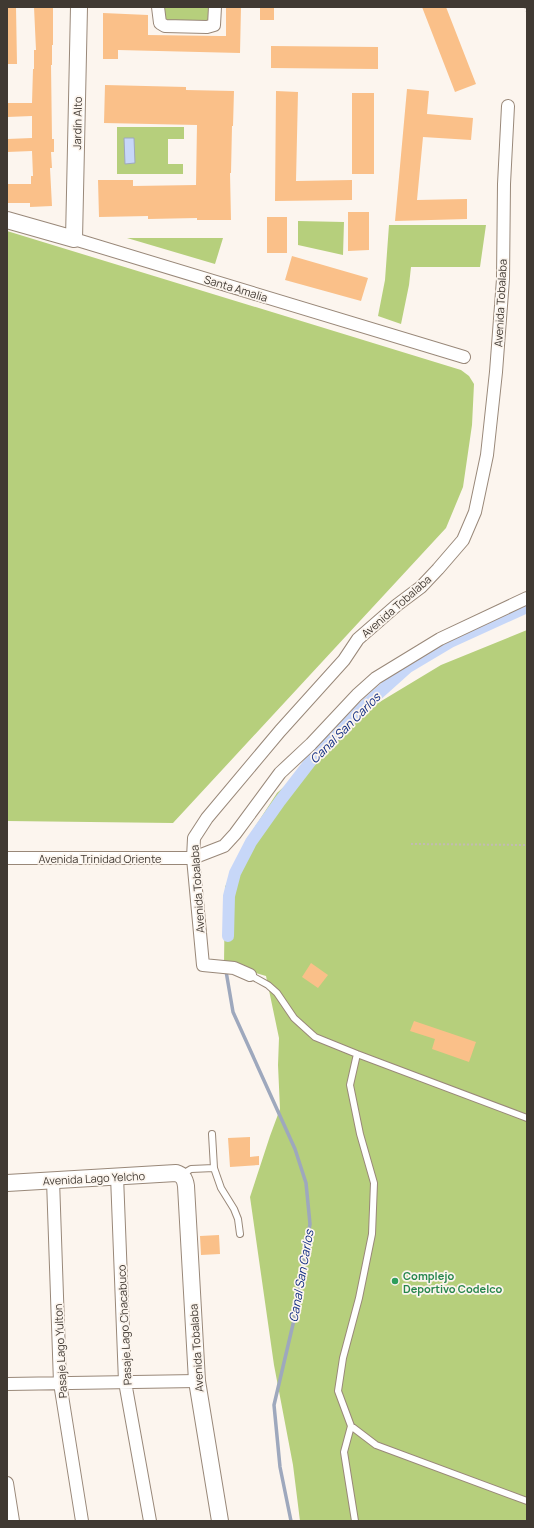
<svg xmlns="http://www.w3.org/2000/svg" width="534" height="1528" font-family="Manrope,sans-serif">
<rect width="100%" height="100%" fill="#fcf5ee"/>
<path fill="#b6cf7c" d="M164,7h49v18l-50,-1z
M117,127h67v12h-16v25h15v10h-66z
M298,221l46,1 -1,33 -45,-10z
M389,225h97l-6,42h-69l-2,18 -8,39 -23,-8 7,-36z
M7,231l454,139 8,6 5,8 -2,41 -9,62 -17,41 -273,295 -166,-2z
M127,238h96l-8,26z
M527,630v891h-227l-7,-56 -19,-100 -24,-168 20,-61 10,-27 -2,-44 1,-27 -13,-62 -42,-12 1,-77 20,-45 32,-49 101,-90 63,-38z"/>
<path fill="#c7d7f8" stroke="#9ea8bd" d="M124,138h10l1,25 -10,1z"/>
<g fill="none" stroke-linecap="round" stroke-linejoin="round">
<path stroke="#9ea8bd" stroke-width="3.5" d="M226,971l7,41 62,137 11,34 4,41 -16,96 -20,85 6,62 11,54"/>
<path stroke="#c7d7f8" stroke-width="12" d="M228,936l1,-40 6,-23 16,-31 29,-41 37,-48 43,-43 48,-43 42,-25 77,-35"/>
</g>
<path fill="#fac089" d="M7,7h9l1,57h-10z
M34,7h19v38h-1v20h-1l1,74h2v13h-3l1,16h-2l2,38 -22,1v-4h-22l-1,-19h24v-8h2l-1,-25 -25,1v-13l25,-1v-22l-25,1v-14h25l1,-34h1v-19h2z
M226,7h15l-1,46 -122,-3v9h-15v-46l45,2v20l72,1h6z
M260,7h14v13h-14z
M422,7h24l30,77 -21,8z
M271,46l107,1v22l-107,-1z
M105,85l81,2v3l48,1 -1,35h-1l-1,47h-1l1,47h-34v-2l-49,1v-3l-49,1 -1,-37h35v6l63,-1 1,-60 -93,-2z
M407,89l22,2 -2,23 46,4 -2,22 -48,-3 -6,63 50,-1v20l-72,2z
M276,91l22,1 -2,89 56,-1v20l-77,1z
M352,93h22v81h-22z
M348,212h21v38l-21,1z
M267,217h20v36h-20z
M292,256l76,22 -7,23 -76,-21z
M311,963l17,12 -10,13 -16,-11z
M414,1021l62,21 -7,20 -37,-13 3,-10 -25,-8z
M250,1137v20l9,-1v9l-29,2 -2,-29z
M219,1235l1,19 -19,1 -1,-19z"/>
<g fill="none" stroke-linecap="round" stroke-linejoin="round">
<defs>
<path id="service" d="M250,975l18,10 9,8 17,25 21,19 42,17 170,64
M357,1054l-7,31 10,49 14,49 -2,51 -13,64 -16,60 -5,33 13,35 25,19 151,56
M214,1168l7,20 13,21 4,10 2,15
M181,1175l10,-6 23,-1 -2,-34
M351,1426l-7,26 11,69"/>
<path id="minor" d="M158,7l2,16 5,3 42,1 7,-2 1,-18
M74,239l390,118
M7,858h186l31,-12 11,-12 45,-61 31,-29 46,-49 19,-17 64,-39 87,-41
M250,975l-16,-7 -31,-3 -10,-107 1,-20 13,-20 73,-87 64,-71 14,-21 39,-34 24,-18 17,-18 25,-29 12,-28 12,-57 9,-83 7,-93 1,-95 4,-78
M117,1176l8,206 25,139
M53,1180l7,203 22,138
M7,1384l190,-3
M7,1483l6,38"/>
<path id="tertiary" d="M7,220l67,19 5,-232
M7,1183l169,-10c7,2 9,6 10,13l11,195 23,140"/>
</defs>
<use href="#service" stroke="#998879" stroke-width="8"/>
<use href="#minor" stroke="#998879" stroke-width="14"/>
<use href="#tertiary" stroke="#998879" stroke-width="18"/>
<path stroke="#c1bab3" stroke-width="2" stroke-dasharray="2 2" stroke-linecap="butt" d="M525,7l2,5
M411,844l116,1"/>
<use href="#service" stroke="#fff" stroke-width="6"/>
<use href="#minor" stroke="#fff" stroke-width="12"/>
<use href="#tertiary" stroke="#fff" stroke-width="16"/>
</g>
<circle fill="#2e9e5b" stroke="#fcf5ee" stroke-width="1.5" cx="395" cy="1281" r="4"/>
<g text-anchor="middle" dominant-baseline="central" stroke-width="3.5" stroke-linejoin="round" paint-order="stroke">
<g font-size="11" fill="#403932" stroke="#fcf5ee">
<text transform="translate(77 123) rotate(-89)">Jardín Alto</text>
<text transform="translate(236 288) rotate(17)">Santa Amalia</text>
<text transform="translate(500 303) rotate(-87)">Avenida Tobalaba</text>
<text transform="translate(396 606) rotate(-41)">Avenida Tobalaba</text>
<text x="100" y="858">Avenida Trinidad Oriente</text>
<text transform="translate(197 889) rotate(-94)">Avenida Tobalaba</text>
<text transform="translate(94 1178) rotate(-3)">Avenida Lago Yelcho</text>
<text transform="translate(124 1325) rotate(-93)">Pasaje Lago Chacabuco</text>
<text transform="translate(196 1348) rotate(-94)">Avenida Tobalaba</text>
<text transform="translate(60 1351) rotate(-93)">Pasaje Lago Yulton</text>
</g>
<g font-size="11" font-weight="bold" fill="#27864d" stroke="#fcf5ee" text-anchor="start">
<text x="403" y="1275">Complejo<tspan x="403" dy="13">Deportivo Codelco</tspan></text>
</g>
<g font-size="12" font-style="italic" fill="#0a2880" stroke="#fcf5ee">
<text transform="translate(345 728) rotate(-45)">Canal San Carlos</text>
<text transform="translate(301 1276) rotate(-80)">Canal San Carlos</text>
</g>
</g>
<rect width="534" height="1528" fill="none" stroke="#403932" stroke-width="16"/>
</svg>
